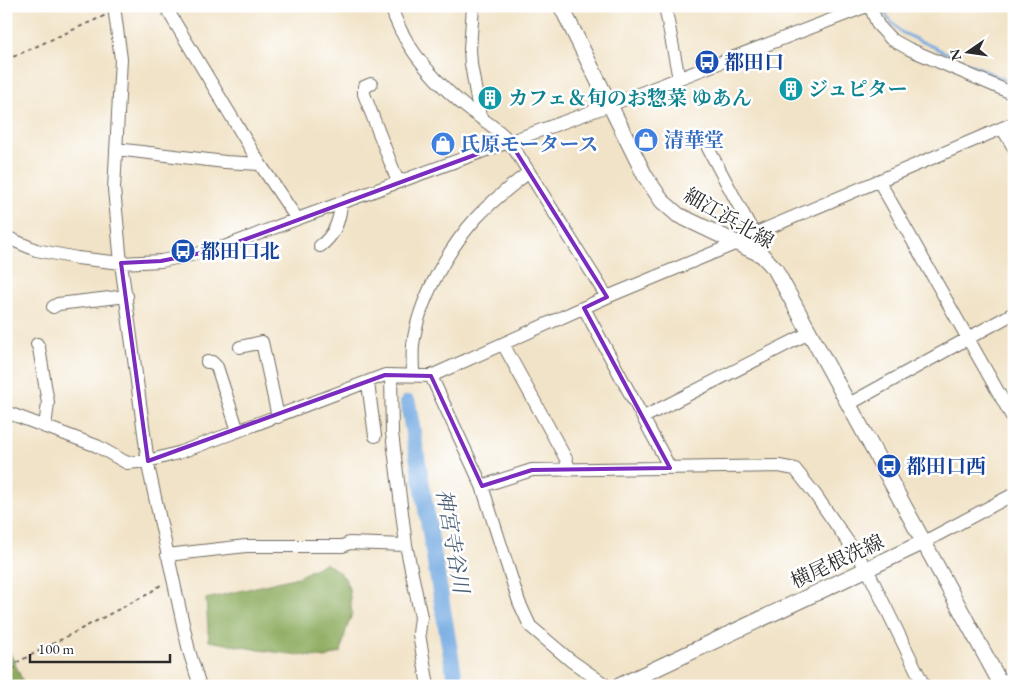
<svg xmlns="http://www.w3.org/2000/svg" width="1020" height="692" font-family="'EB Garamond','Noto Serif JP',serif">
<rect width="100%" height="100%" fill="#fff"/>
<filter id="ink" filterUnits="userSpaceOnUse"><feTurbulence type="fractalNoise" baseFrequency=".02" numOctaves="2"/><feDisplacementMap in="SourceGraphic" scale="10" xChannelSelector="R" yChannelSelector="G"/><feConvolveMatrix kernelMatrix="1 2 1 2 8 2 1 2 1" color-interpolation-filters="sRGB"/></filter>
<filter id="wash" filterUnits="userSpaceOnUse"><feTurbulence type="fractalNoise" baseFrequency=".0096" numOctaves="4" result="noise"/><feDisplacementMap in="SourceGraphic" scale="20" xChannelSelector="R" yChannelSelector="G"/><feGaussianBlur stdDeviation="1.12" result="paint"/><feColorMatrix in="noise" values="0 0 0 0 0 0 0 0 0 0 0 0 0 0 0 0 0 1.4 0 .05"/><feComposite in="paint" operator="in"/></filter>
<g filter="url(#wash)">
<rect width="100%" height="100%" fill="#f1e3c7"/>
<path fill="#8dac5f" stroke="#5c6c45" d="M325,563l10,6 10,9 4,11 3,25 -6,16 -5,22 -15,6 -60,-7 -57,-10 -3,-42 92,-22z
M6,644l19,42h-19z"/>
<g fill="none" stroke-linecap="round" stroke-linejoin="round">
<path stroke="#75aae2" stroke-width="2.5" d="M884,6l3,11 14,15 113,52"/>
<path stroke="#75aae2" stroke-width="16" d="M408,403l48,283"/>
</g>
</g>
<g filter="url(#ink)">
<g fill="none" stroke-linecap="round" stroke-linejoin="round">
<defs>
<path id="minor" d="M114,6l7,53 -7,130 7,74 28,207 40,181 11,35
M165,6l95,158 37,55
M391,6c11,38 41,72 70,97 16,14 35,23 49,39l97,155
M473,6l-3,43 1,15 9,53
M665,6l14,73
M870,6l8,19 13,14 18,10 105,45
M371,84l-7,3v7l34,88
M1002,128l12,20
M708,148l46,86
M116,149l109,13 35,2
M879,181l135,239
M6,237l30,13 41,8 44,5 40,-2 55,-11 81,-31 313,-114 257,-99
M320,246c14,-10 20,-26 21,-43
M748,248l6,-14 260,-111
M53,307l5,-3 69,-8
M584,308l86,160
M37,344l2,4 9,55 -3,24
M503,344l63,115 3,10
M240,347l22,-5 16,75
M207,362h5l5,5 21,64
M391,375l1,58 14,112 15,72 -2,17 9,52
M413,375c0,-10 -1,-20 0,-30 5,-44 35,-96 64,-128 16,-17 34,-31 52,-45
M431,376l51,110 37,116 11,24 40,34 37,26
M368,383l7,53
M849,404l165,-91
M6,412l91,34 30,17 21,-2 30,-8 60,-22 147,-56 46,1 176,-79 130,-54
M644,417l165,-84
M482,486l50,-16 247,-4 16,3 19,24 53,76 57,117
M924,542l90,-48
M167,555l79,-9h97l6,-3 57,2
M1001,683l13,-7"/>
<path id="major" d="M561,6l84,170 17,25 16,14 84,40 13,14 227,417
M619,686l305,-144"/>
</defs>
<use href="#minor" stroke="#706b62" stroke-width="14"/>
<use href="#major" stroke="#706b62" stroke-width="17"/>
<path stroke="#706b62" stroke-width="2" stroke-dasharray="4 4" stroke-linecap="butt" d="M6,60l100,-45
M13,686l-1,-11 4,-12 132,-69 14,-10"/>
<use href="#minor" stroke="#fff" stroke-width="12"/>
<use href="#major" stroke="#fff" stroke-width="15"/>
</g>
</g>
<path fill="none" stroke="#7b2cbf" stroke-width="4" stroke-linejoin="round" d="M510,142l97,155 -23,11 86,160 -138,2 -50,16 -51,-110 -46,-1 -237,86 -27,-198 40,-2 55,-11z"/>
<defs>
<symbol id="bus-disc" viewBox="-11 -11 22 22"><circle r="9.5" fill="#1a4fb4" stroke="#fff"/><path d="M-5-6H5V4H4V6H2V4H-2V6H-4V4H-5ZM-3.5-4V0h7V-4ZM-3.5 1.2v1.5H-2V1.2ZM2 1.2v1.5H3.5V1.2Z" fill="#fff"/></symbol>
<symbol id="building-disc" viewBox="-11 -11 22 22"><circle r="9.5" fill="#0f9aa8" stroke="#fff"/><path d="M-4-6H4V6H1V3H-1V6H-4ZM-2.5-4.3h1.7v1.8h-1.7ZM.8-4.3h1.7v1.8H.8ZM-2.5-1h1.7V.8h-1.7ZM.8-1h1.7V.8H.8Z" fill="#fff"/></symbol>
<symbol id="shop-disc" viewBox="-11 -11 22 22"><circle r="9.5" fill="#3f7fe0" stroke="#fff"/><path d="M-5-2.5h2.3a2.7 3.5 0 0 1 5.4 0H5L5.5 6h-11ZM-1.5-2.5h3a1.5 2.3 0 0 0-3 0Z" fill="#fff"/></symbol>
</defs>
<g fill-rule="evenodd">
<use href="#bus-disc" x="693" y="48" width="28" height="28"/>
<use href="#building-disc" x="777" y="75" width="28" height="28"/>
<use href="#building-disc" x="476" y="84" width="28" height="28"/>
<use href="#shop-disc" x="632" y="126" width="28" height="28"/>
<use href="#shop-disc" x="429" y="130" width="28" height="28"/>
<use href="#bus-disc" x="169" y="237" width="28" height="28"/>
<use href="#bus-disc" x="875" y="452" width="28" height="28"/>
</g>
<g text-anchor="middle" dominant-baseline="central" stroke-width="5" stroke-linejoin="round" paint-order="stroke">
<g font-size="20" font-weight="bold" fill="#164399" stroke="#fff" text-anchor="start">
<text x="724" y="62">都田口</text>
<text x="200" y="251">都田口北</text>
<text x="906" y="466">都田口西</text>
</g>
<g font-size="20" font-weight="bold" fill="#0d838f" stroke="#fff" text-anchor="start">
<text x="808" y="89">ジュピター</text>
<text x="508" y="98">カフェ＆旬のお惣菜 ゆあん</text>
</g>
<g font-size="20" font-weight="bold" fill="#366cbe" stroke="#fff" text-anchor="start">
<text x="664" y="140">清華堂</text>
<text x="460" y="144">氏原モータース</text>
</g>
<g font-size="20" fill="#2b2b2b" stroke="#fff">
<text transform="translate(729 218) rotate(30)">細江浜北線</text>
<text transform="translate(837 561) rotate(-25)">横尾根洗線</text>
</g>
<g font-size="21" font-style="italic" fill="#495e74" stroke="#fff">
<text transform="translate(453 541) rotate(80)">神宮寺谷川</text>
</g>
</g>
<rect width="1020" height="692" fill="none" stroke="#fff" stroke-width="25"/>
<g transform="translate(968 52) rotate(257)" stroke="#ffffff" stroke-width="4" paint-order="stroke">
<path d="M0-4L9 19L0 12L-9 19Z" fill="#2b2b2b"/>
<text y="-8" font-size="14" font-weight="bold" text-anchor="middle" fill="#2b2b2b">N</text>
</g>
<path d="M30 654v8h140v-8" fill="none" stroke="#2b2b2b" stroke-width="2.5"/>
<text x="38" y="654" font-size="15" fill="#2b2b2b" stroke="#ffffff" stroke-width="4" paint-order="stroke">100 m</text>
</svg>
